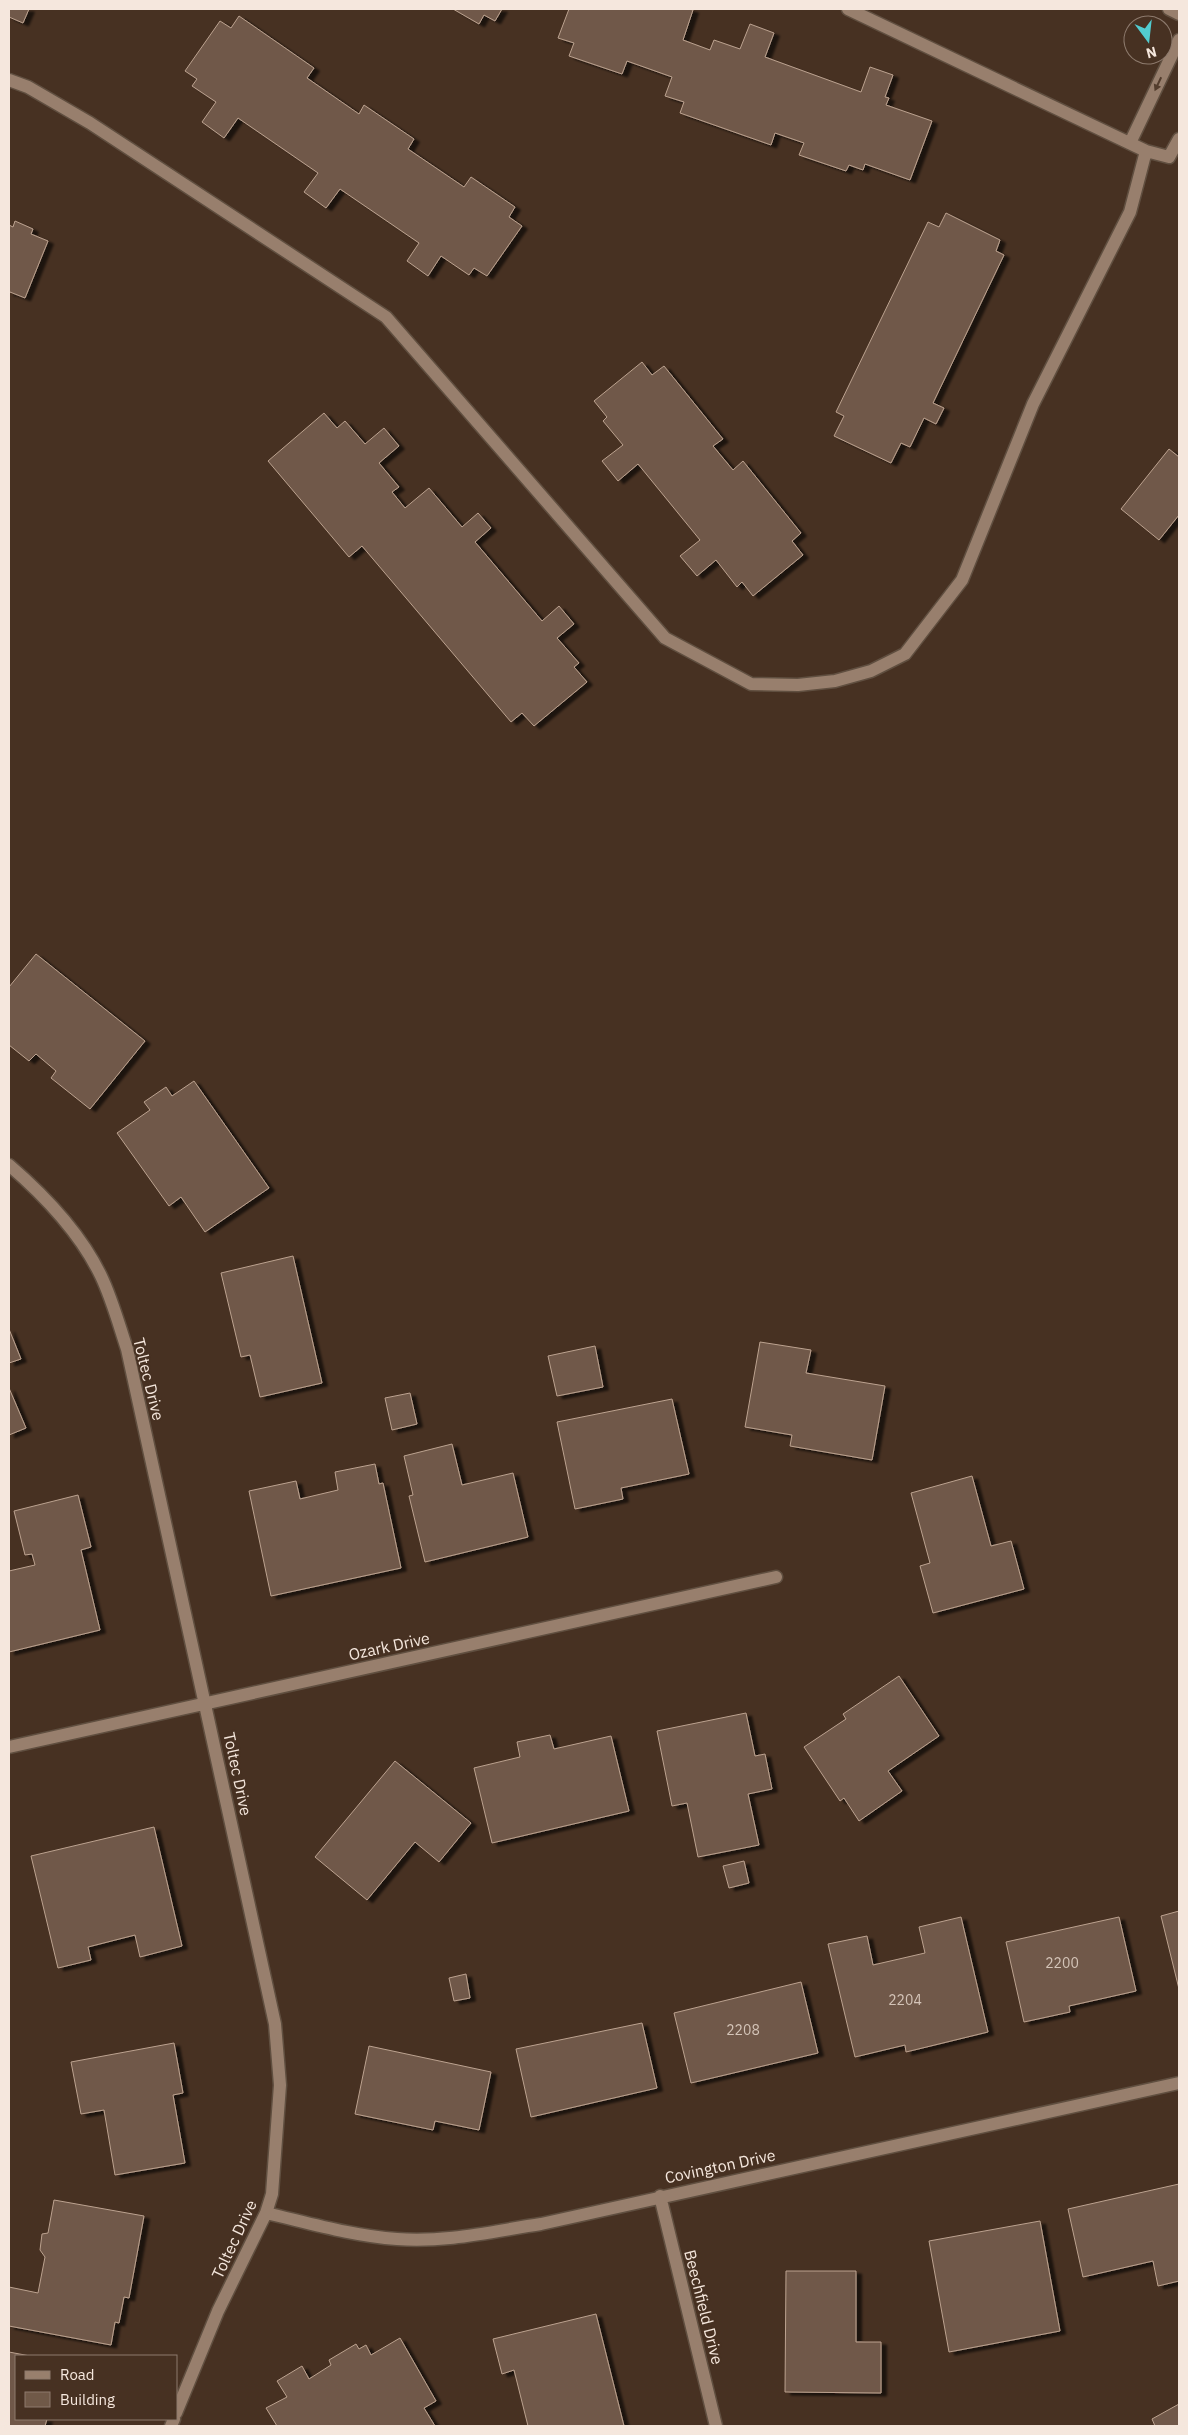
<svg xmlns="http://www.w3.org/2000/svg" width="1188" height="2435" font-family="'IBM Plex Sans',sans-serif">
<defs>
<filter id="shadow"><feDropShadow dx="5.5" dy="3" stdDeviation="1" flood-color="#0009"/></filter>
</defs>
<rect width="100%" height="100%" fill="#473122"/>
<path fill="#705948" stroke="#bca290" filter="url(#shadow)" d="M9,9h20l-6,14 -14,-6z
M453,9h49l-7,12 -11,-6 -5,9z
M569,9h120l4,1 -10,30 27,10 4,-10 26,9 10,-25 24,9 -9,24 96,35 9,-25 23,8 -8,22 4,1 -3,7 46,16 -22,59 -45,-16 -2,6 -14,-5 -3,6 -47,-16 5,-12 -29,-10 -4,12 -91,-32 4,-11 -19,-6 7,-19 -45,-16 -5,13 -53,-18 5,-13 -16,-5z
M239,16l75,52 -7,10 52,36 5,-9 50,34 -6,10 56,38 7,-10 44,30 -6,10 13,9 -35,50 -13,-8 -5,7 -28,-19 -13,20 -21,-15 12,-18 -79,-54 -14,19 -22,-16 14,-19 -80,-55 -14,20 -22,-16 14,-20 -24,-16 5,-7 -12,-8 35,-50 11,7z
M946,213l54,27 -4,11 8,4 -71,148 11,5 -8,16 -12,-6 -14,29 -9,-4 -10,20 -57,-27 10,-20 -8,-4 92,-190 11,5z
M15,221l18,8 -2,5 17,7 -23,57 -15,-6 -1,2v-69l4,2z
M642,362l10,13 12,-9 59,73 -10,7 20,24 10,-9 58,72 -9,8 11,14 -50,41 -11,-14 -5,5 -21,-27 -19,16 -17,-20 20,-16 -62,-76 -20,17 -16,-20 21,-16 -20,-24 4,-4 -13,-16z
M324,413l13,15 8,-7 20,23 19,-16 15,18 -20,17 20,24 -7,5 13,16 24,-20 33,39 16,-14 13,15 -16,14 67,79 17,-15 15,18 -17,14 22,25 -5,4 13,15 -53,44 -12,-13 -11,9 -149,-176 -13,11 -81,-96z
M1169,449l10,8v58l-20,25 -38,-31z
M36,954l109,87 -55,68 -39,-31 5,-7 -20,-17 -7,7 -20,-16v-58z
M194,1081l75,107 -64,44 -24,-35 -12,9 -52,-73 33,-23 -6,-8 22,-15 6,9z
M293,1256l29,127 -62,14 -10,-42 -9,2 -20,-84z
M9,1329l12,30 -12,4z
M760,1342l51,8 -5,23 79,13 -13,74 -82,-14 2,-11 -47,-8z
M595,1346l8,41 -46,9 -9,-40z
M9,1388l17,40 -17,7z
M410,1393l7,31 -25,6 -7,-32z
M672,1399l17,75 -68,14 2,11 -48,10 -18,-87z
M452,1444l10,41 51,-12 15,64 -103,25 -16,-66 4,-1 -9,-39z
M375,1464l4,20 4,-1 18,85 -130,28 -22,-105 47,-10 4,18 38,-9 -3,-18z
M972,1476l19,70 20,-5 13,48 -91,24 -13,-47 10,-3 -19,-70z
M78,1495l13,52 -10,3 19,80 -91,22v-81l26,-6 -3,-11 -7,1 -11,-44z
M899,1676l40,60 -51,35 14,20 -43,30 -15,-23 -4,3 -36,-54 42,-28 -3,-5z
M746,1713l9,43 10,-2 7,35 -24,5 11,51 -61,12 -11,-54 -15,3 -15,-75z
M550,1735l4,14 57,-13 18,75 -137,32 -18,-75 46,-11 -3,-15z
M395,1761l76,62 -32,39 -24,-20 -48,58 -52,-43z
M154,1827l28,119 -42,11 -5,-22 -47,12 3,13 -33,8 -27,-112z
M744,1861l5,22 -20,5 -6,-22z
M1179,1911v78l-18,-73z
M961,1917l27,115 -82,20 -1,-7 -50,12 -27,-113 39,-8 6,29 52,-12 -6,-26z
M1119,1917l17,74 -67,15 1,6 -46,10 -18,-80z
M466,1974l4,24 -16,3 -5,-23z
M801,1982l17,71 -127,30 -17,-70z
M642,2023l15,65 -126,29 -15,-68z
M174,2043l9,50 -10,2 12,68 -70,12 -11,-65 -23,4 -10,-52z
M369,2046l122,26 -12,58 -44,-9 -2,9 -78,-16z
M1179,2184v97l-21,5 -5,-25 -70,16 -15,-68z
M54,2200l90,16 -15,82 -5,-1 -5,26 -4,-1 -4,23 -102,-19v-39l29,6 7,-36 -5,-7 2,-16 6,-1z
M1040,2221l20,110 -111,21 -20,-111z
M786,2271h70v71h25v51l-96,-1z
M596,2314l28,112h-96l-14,-56 -12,4 -9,-35z
M400,2338l36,63 -12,7 11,18h-158l-11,-18 21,-11 -10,-16 25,-15 7,13 22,-14 -2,-5 27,-16 3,5 7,-4 5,10z
M9,2352l21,4h-14v63h31l-2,7h-36z
M1179,2404v22h-24l-3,-7z"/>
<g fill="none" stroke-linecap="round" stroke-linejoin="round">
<defs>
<path id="minor" d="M9,80l19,7 62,36 296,194 279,321 86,46 47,1 37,-4 36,-10 34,-17 57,-74 71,-176 97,-192 16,-61 -298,-142
M1130,143l49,-103
M1146,151l23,6 10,-18
M9,1165c36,31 71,67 92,111 11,23 18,49 26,73l148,675 5,61 -8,109 -6,19 -48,98 -42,102
M9,1747l767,-170
M660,2196l56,230
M266,2213c43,10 87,23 131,26 48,4 97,-8 144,-15l638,-141
M171,2426l3,-7"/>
<path id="tertiary" d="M1169,9l10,5"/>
</defs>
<use href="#minor" stroke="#604f40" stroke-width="15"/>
<use href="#tertiary" stroke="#604f40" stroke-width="15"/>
<use href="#minor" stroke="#987f6d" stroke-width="12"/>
<use href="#tertiary" stroke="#987f6d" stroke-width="12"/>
</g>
<defs><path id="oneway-solid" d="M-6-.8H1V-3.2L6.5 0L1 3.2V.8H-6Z" transform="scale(1.25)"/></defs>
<use fill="#533d2d" href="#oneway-solid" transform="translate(1158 84) rotate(115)"/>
<g text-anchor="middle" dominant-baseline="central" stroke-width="4" stroke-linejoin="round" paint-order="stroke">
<g font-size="14" fill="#d4c4b8">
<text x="1062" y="1963">2200</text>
<text x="905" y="2000">2204</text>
<text x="743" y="2030">2208</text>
</g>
<g font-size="16" fill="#f5e7dd" stroke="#473122">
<text transform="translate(149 1379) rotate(76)">Toltec Drive</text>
<text transform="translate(389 1646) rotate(-12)">Ozark Drive</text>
<text transform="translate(238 1774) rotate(78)">Toltec Drive</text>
<text transform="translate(720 2166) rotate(-12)">Covington Drive</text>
<text transform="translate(234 2239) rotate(-65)">Toltec Drive</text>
<text transform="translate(704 2307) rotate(76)">Beechfield Drive</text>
</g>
</g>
<rect width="1188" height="2435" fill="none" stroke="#f5e7dd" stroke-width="20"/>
<rect x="15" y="2355" width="162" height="65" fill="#473122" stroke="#8d7a6d"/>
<rect x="25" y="2371" width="25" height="8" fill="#987f6d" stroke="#8d7a6d"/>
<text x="60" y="2380" font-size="15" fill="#f5e7dd">Road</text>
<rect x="25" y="2392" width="25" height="15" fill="#705948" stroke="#8d7a6d"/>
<text x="60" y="2405" font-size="15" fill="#f5e7dd">Building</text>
<g transform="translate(1148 40) rotate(165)"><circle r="24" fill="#473122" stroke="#8d7a6d"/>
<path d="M0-4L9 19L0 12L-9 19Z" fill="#52ccd0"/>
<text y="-8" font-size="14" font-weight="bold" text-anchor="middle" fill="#f5e7dd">N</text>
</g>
</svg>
